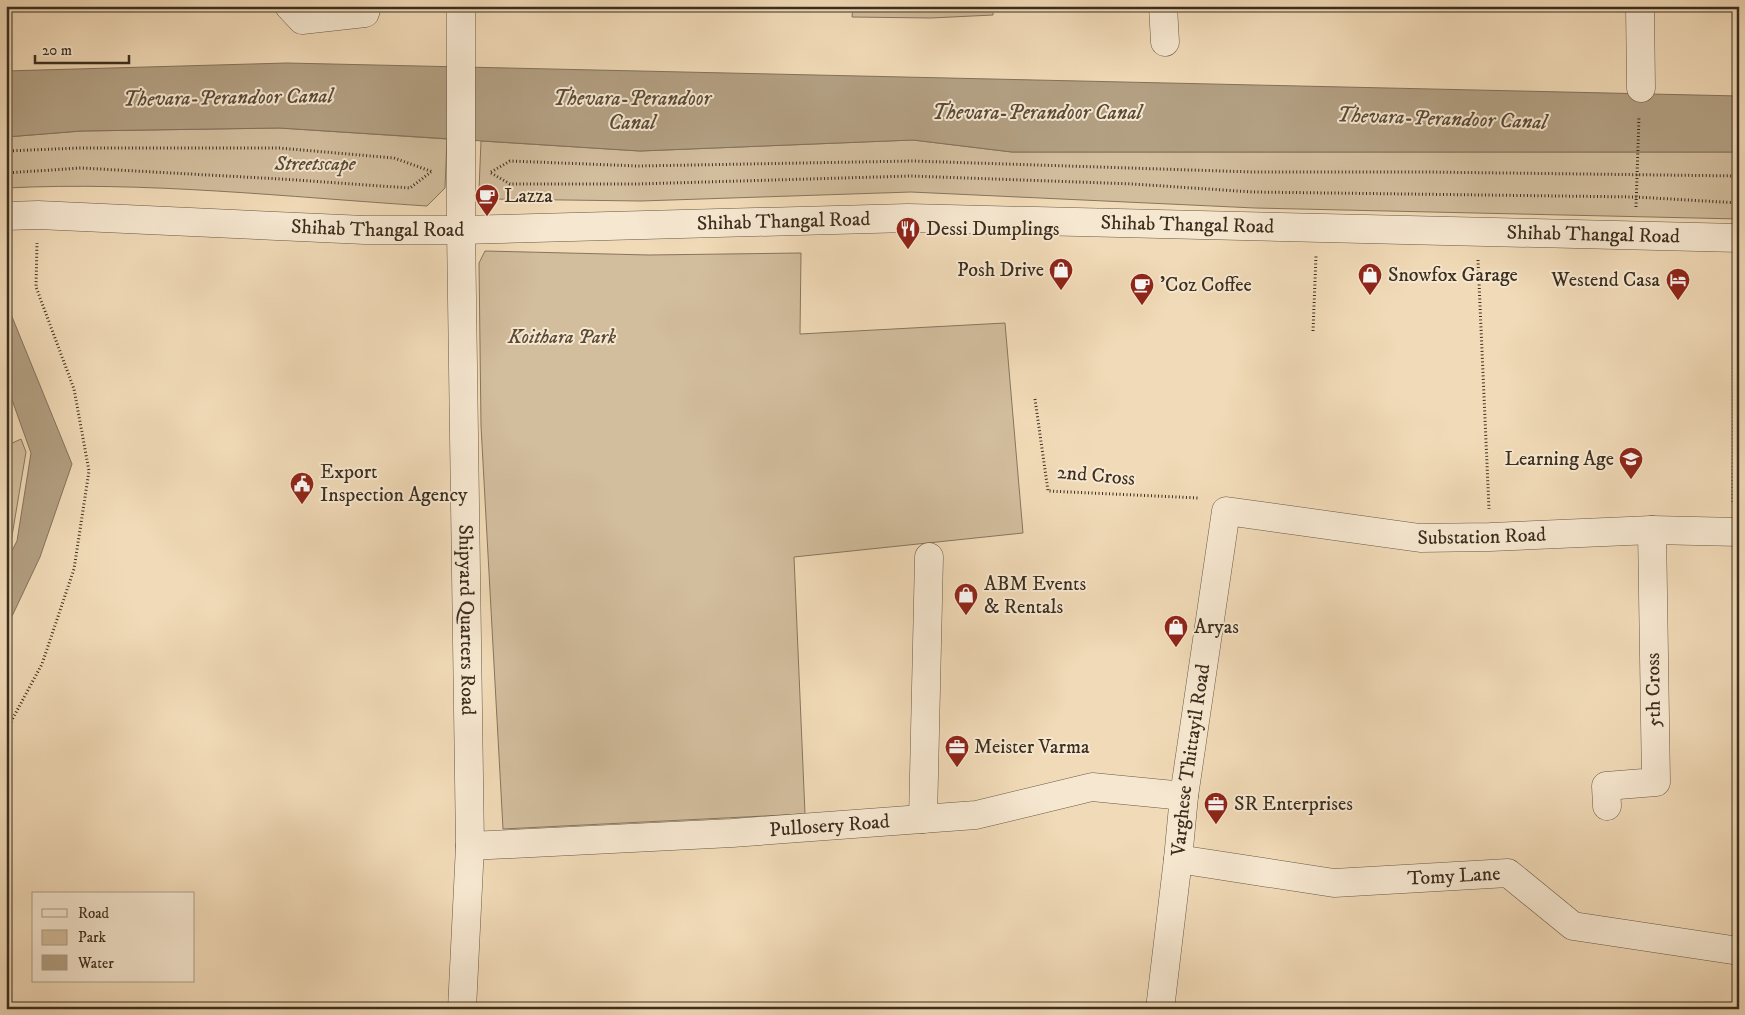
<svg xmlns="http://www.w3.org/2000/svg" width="1745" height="1015" font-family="'IM FELL DW Pica',serif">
<rect width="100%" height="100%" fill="#f1dab7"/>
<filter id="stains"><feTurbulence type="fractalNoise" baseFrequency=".004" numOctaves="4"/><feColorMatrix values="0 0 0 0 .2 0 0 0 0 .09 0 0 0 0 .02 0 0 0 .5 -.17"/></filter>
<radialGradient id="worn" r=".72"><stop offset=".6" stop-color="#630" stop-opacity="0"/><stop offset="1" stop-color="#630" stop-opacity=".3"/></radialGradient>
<path fill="#d2bd9d" stroke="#86765e" d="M853,6h140v9l-62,3 -79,-1z
M280,128l167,11 -2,49 -18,18c-140,-9 -281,-25 -421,-18v-51l75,-6z
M913,140l99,12h727v67l-484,-11 -344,-16 -270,9 -153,-2 -9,-9 2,-49 159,10z
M485,251l164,4 152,-2 -1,81 205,-11 18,210 -229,24 11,257 -302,15 -22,-403 -2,-163z
M21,439l5,13 -15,90 -5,10v-106z"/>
<path fill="#b3a083" stroke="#83725b" d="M287,63l1452,33v56h-727l-99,-12 -273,11 -361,-23 -198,3 -75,6v-66z
M6,302l66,162 -32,93 -34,72v-67l11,-21 14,-88 -25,-70z"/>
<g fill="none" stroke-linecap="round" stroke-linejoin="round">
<defs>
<g id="minor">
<path d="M289,6l13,14 63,-7 2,-7"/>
<path id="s1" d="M461,6v224l9,616 -8,163"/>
<path d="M1163,6l2,36"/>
<path d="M1640,6l1,82"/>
<path id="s2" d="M6,216l32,-1 327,15h96l447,-12 831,20"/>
<path d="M1607,806l-1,-20 50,-4 -4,-252"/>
<path d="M923,819l6,-262"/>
<path id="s3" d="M470,846l262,-13 244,-18 116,-28 92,9"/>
<path id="s4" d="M1178,859l156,24 174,-10 65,53 166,25"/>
<path id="s5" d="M1160,1009l18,-150 6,-63 42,-285 194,27 70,-1 162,-7 87,2"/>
</g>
</defs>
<use href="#minor" stroke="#685944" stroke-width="29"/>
<path stroke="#3b2e1e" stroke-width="3" stroke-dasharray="1 2.5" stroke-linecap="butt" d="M6,151l73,-3h200l115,10 39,14
M491,172l19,-11 128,5 275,-5 340,11h174l312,4
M6,173l75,-5 200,11 129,9 21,-16
M491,173l19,11h127l274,-8 222,8 120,8 383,5 103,6
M1636,207l3,-91
M1478,260l11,249
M1313,331l3,-75
M1035,399l13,92 151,7
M1733,502l2,-236
M6,731l36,-67 32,-95 15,-98 -15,-82 -38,-102 1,-44
M957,1005h173"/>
<use href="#minor" stroke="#f6e7d0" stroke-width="28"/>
</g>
<defs>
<symbol id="cafe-pin" viewBox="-11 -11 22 30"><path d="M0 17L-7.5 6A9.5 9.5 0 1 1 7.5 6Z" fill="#8f2418" stroke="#f6e7d0"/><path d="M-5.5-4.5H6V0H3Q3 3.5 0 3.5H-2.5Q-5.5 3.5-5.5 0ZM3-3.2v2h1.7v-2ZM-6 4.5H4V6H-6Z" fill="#fff"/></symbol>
<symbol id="restaurant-pin" viewBox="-11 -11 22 30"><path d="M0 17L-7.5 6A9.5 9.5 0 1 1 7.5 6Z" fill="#8f2418" stroke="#f6e7d0"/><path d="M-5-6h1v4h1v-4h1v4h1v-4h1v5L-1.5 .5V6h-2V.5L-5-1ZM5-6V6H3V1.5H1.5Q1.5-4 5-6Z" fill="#fff"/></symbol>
<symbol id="shop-pin" viewBox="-11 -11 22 30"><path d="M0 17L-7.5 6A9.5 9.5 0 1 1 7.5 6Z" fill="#8f2418" stroke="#f6e7d0"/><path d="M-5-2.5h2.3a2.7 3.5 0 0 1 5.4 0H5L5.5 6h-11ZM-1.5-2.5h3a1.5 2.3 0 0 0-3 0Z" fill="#fff"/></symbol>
<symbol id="hotel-pin" viewBox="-11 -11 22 30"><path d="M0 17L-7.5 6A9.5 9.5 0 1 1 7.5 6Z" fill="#8f2418" stroke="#f6e7d0"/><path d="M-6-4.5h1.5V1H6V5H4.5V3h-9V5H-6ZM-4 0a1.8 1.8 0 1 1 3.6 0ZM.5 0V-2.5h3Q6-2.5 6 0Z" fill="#fff"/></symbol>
<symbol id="school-pin" viewBox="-11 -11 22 30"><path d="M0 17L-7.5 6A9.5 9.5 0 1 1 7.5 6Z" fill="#8f2418" stroke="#f6e7d0"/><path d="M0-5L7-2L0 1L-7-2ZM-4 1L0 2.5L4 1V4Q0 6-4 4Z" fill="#fff"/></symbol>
<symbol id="civic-pin" viewBox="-11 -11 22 30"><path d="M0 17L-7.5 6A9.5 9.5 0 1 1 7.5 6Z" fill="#8f2418" stroke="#f6e7d0"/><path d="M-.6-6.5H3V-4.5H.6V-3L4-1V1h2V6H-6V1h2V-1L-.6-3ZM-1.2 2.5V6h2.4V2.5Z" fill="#fff"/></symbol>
<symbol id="office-pin" viewBox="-11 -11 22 30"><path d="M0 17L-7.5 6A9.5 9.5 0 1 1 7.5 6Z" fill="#8f2418" stroke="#f6e7d0"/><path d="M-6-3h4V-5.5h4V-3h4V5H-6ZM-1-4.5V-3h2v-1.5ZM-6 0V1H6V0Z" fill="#fff"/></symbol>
</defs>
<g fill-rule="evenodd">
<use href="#cafe-pin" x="473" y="182" width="28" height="38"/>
<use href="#restaurant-pin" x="894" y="215" width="28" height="38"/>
<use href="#shop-pin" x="1047" y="256" width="28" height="38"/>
<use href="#shop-pin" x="1356" y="261" width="28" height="38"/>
<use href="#hotel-pin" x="1664" y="266" width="28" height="38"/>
<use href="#cafe-pin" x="1128" y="271" width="28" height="38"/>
<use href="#school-pin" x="1617" y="445" width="28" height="38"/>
<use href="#civic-pin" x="288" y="470" width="28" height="38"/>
<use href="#shop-pin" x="952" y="581" width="28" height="38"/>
<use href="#shop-pin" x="1162" y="613" width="28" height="38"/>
<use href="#office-pin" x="943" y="733" width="28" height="38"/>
<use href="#office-pin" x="1202" y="790" width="28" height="38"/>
</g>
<g text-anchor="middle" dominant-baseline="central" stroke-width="4" stroke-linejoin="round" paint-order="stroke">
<g font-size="20" font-style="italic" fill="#594b37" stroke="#f6e7d0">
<text x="315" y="164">Streetscape</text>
<text x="562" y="337">Koithara Park</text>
</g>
<g font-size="20" fill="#3b2e1e" stroke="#f6e7d0" text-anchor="start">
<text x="504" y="196">Lazza</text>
<text x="926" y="229">Dessi Dumplings</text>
<text x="1044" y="270" text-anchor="end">Posh Drive</text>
<text x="1388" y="275">Snowfox Garage</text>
<text x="1660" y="280" text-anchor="end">Westend Casa</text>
<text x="1160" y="285">'Coz Coffee</text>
<text x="1614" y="459" text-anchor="end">Learning Age</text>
<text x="320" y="472">Export<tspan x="320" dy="23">Inspection Agency</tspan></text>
<text x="984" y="584">ABM Events<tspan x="984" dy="23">&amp; Rentals</tspan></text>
<text x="1194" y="627">Aryas</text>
<text x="974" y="747">Meister Varma</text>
<text x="1234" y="804">SR Enterprises</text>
</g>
<g font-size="20" fill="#3b2e1e" stroke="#f6e7d0">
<text stroke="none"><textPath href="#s2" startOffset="778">Shihab Thangal Road</textPath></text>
<text stroke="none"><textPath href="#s2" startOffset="1182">Shihab Thangal Road</textPath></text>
<text stroke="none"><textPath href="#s2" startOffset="372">Shihab Thangal Road</textPath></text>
<text stroke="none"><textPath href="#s2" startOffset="1588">Shihab Thangal Road</textPath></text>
<text transform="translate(1096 476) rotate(5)">2nd Cross</text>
<text stroke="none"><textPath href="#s5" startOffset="760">Substation Road</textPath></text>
<text stroke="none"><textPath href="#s1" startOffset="614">Shipyard Quarters Road</textPath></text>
<text transform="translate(1654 690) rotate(-91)">5th Cross</text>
<text stroke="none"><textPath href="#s5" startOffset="251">Varghese Thittayil Road</textPath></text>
<text stroke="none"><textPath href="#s3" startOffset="360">Pullosery Road</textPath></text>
<text stroke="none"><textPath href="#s4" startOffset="278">Tomy Lane</textPath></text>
</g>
<g font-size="21" font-style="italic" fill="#594a37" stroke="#f6e7d0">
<text transform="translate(228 98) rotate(-1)">Thevara-Perandoor Canal</text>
<text x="632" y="99">Thevara-Perandoor<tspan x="632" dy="24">Canal</tspan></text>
<text x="1037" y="113">Thevara-Perandoor Canal</text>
<text transform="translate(1442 119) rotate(2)">Thevara-Perandoor Canal</text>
</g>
</g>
<rect width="1745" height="1015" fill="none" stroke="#f1dab7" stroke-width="25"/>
<rect x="8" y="8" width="1730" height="1000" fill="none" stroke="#3b2e1e" stroke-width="2.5"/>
<rect x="12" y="12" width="1720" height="990" fill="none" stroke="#3b2e1e"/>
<rect x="32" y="892" width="162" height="90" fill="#f6e7d0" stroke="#ab9d89"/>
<rect x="42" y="909" width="25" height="8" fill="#f6e7d0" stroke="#ab9d89"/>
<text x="78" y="918" font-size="15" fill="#3b2e1e">Road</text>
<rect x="42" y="930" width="25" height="15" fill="#d2bd9d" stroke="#ab9d89"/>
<text x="78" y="942" font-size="15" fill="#3b2e1e">Park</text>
<rect x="42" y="955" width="25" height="15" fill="#b3a083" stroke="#ab9d89"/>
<text x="78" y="968" font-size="15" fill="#3b2e1e">Water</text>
<path d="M35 55v8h94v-8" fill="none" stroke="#3b2e1e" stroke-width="2.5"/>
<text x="42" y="55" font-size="15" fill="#3b2e1e" stroke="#f6e7d0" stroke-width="4" paint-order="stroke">20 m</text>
<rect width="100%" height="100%" filter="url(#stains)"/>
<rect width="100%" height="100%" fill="url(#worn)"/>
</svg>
